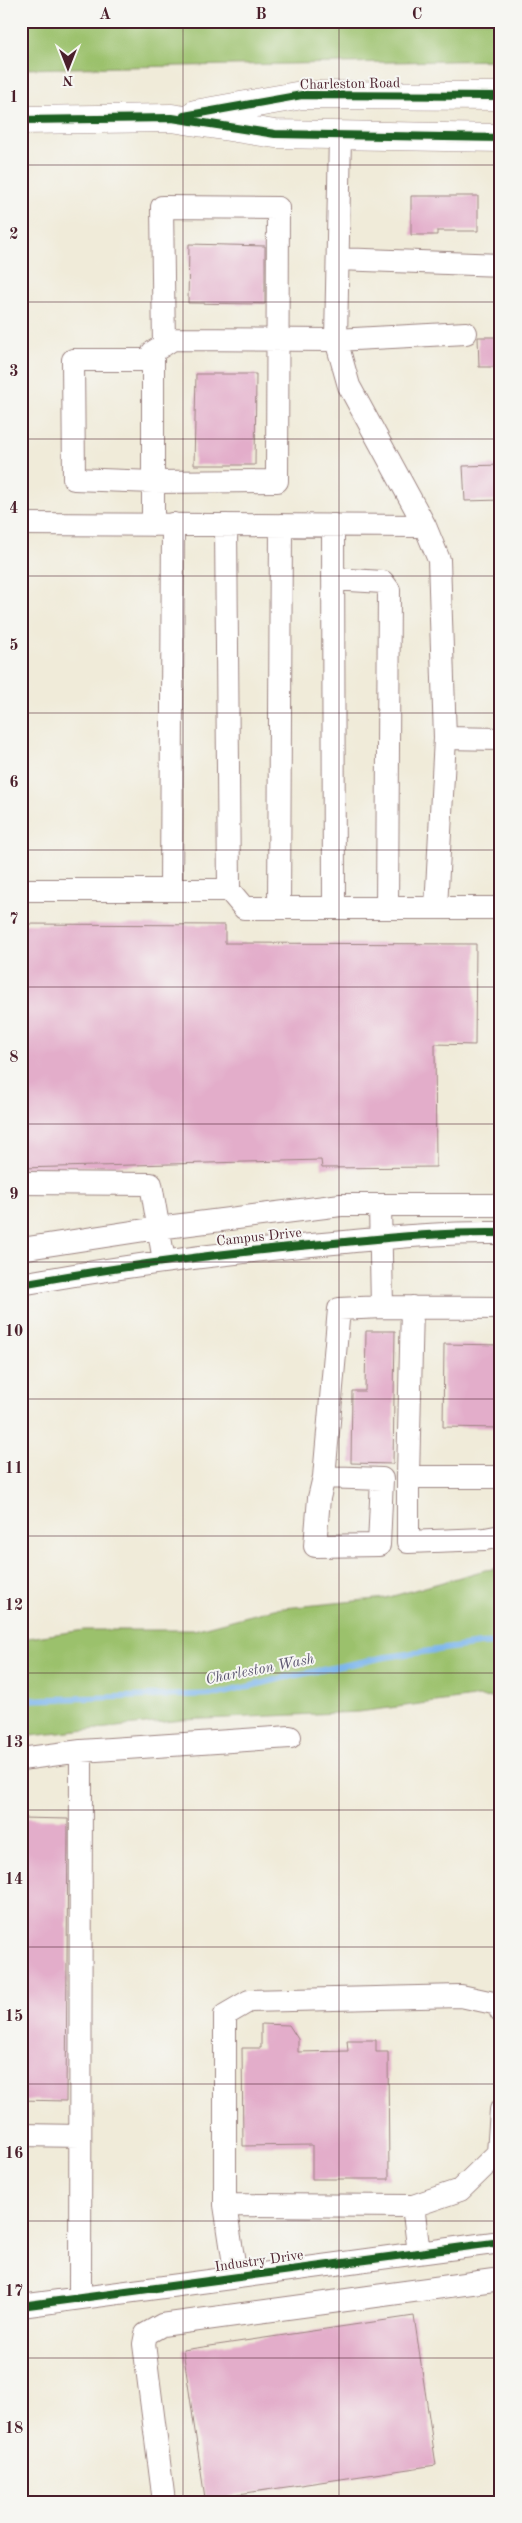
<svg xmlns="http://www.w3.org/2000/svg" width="522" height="2523" font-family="'Old Standard TT',serif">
<rect width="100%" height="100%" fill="#f6f6f2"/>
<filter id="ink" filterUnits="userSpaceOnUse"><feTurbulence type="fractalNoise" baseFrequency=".02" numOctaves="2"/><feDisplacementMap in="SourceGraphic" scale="10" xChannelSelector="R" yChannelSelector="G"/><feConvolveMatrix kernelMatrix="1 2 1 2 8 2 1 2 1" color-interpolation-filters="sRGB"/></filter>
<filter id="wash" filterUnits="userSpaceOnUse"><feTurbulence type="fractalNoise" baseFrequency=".0096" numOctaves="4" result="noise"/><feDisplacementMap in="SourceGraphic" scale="20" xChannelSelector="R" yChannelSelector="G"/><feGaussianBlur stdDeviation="1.12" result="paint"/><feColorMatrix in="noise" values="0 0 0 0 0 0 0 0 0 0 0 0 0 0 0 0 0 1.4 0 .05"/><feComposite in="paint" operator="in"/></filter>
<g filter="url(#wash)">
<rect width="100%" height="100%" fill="#f0ebd9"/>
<path fill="#9bc16c" stroke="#72704c" d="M21,21h480v39l-480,9z
M501,1568v130l-27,-1 -115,15 -176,8 -162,17v-98l63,-9h110l80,-21 112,-11 99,-28z"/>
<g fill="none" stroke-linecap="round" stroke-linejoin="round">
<path stroke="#7bb5ec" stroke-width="6" d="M21,1700l198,-6 68,-17 99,-20 94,-13 21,-1"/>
</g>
<g id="blocks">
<path fill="#e3adca" d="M411,196h67v35h-41v4h-26z
M189,244l76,2v58l-77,-1z
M478,337h23v30h-22z
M196,374h60l-1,91h-61z
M501,465v35l-36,1 -2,-35z
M21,924l204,1v18l251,1 -1,101 -40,-1 1,123 -114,1 -1,-8 -300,8z
M366,1331h29l-2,133 -42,-1 1,-72h13z
M444,1344l57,1v83l-58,-1z
M21,1818l47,1 -2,282 -45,-1z
M261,2024l28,1 9,14v13l50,-1 -1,-11h29v12h12l1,127h-77v-34l-69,1 -1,-98h19z
M414,2316l22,149 -231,34 -22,-149z"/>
</g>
</g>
<g filter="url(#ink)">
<use href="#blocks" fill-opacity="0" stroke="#9d8582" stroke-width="1"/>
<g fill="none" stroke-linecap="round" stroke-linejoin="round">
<defs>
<path id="minor" d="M340,135l-4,205 13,46 76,140 14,34 6,178 -9,170
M338,259l163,6
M153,360h-80l1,119 79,3 124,-1 1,-273 -116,-1 2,138
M21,524l404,2
M153,525v-173l20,-13 163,1 130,-7
M226,525l3,365
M333,525l1,383
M333,579l50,3 6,8 -2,318
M445,738l56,1
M21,890h208l15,18h257
M171,890l2,-366
M279,908l2,-383
M21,1183l130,1 13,77
M380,1205l2,102 119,1
M21,1249l137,-21 183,-23h160
M21,1284c108,-19 215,-33 324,-42 51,-5 104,-10 156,-9
M324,1477l58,2 -3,66 -64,1 4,-48 5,-21 15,-168 43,-2
M408,1477l4,-170
M501,1477h-93v65l77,-3 16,-3
M21,1759l60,-8 209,-14
M21,2135l59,1
M225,2205l188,1
M419,2253l-6,-47 47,-16 38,-37 3,-43
M236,2277l-11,-72v-190l24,-14 212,-5 37,8 3,8
M80,2298l1,-547
M21,2306l480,-64
M164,2502l-20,-158 2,-10 16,-9 339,-46"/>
<path id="major" d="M195,114l107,-19 199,1
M21,120l151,-2 103,16 226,4"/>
</defs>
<use href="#minor" stroke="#9d8582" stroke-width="24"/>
<use href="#major" stroke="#9d8582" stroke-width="29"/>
<use href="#minor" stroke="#fff" stroke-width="22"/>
<use href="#major" stroke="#fff" stroke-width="28"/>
<defs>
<path id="cycleway" d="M184,116l118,-21 199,1
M21,120l151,-2 103,16 226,4
M21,1284c108,-19 215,-33 324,-42 51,-5 104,-10 156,-9
M21,2306l480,-64"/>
</defs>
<use href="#cycleway" stroke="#f6f6f2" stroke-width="11"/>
<use href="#cycleway" stroke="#1b5e20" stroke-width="8"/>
</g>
</g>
<path fill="none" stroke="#4a1f2b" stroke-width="1" stroke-opacity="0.55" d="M183,21v2481M339,21v2481M21,165h480M21,302h480M21,439h480M21,576h480M21,713h480M21,850h480M21,987h480M21,1124h480M21,1262h480M21,1399h480M21,1536h480M21,1673h480M21,1810h480M21,1947h480M21,2084h480M21,2221h480M21,2358h480"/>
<g text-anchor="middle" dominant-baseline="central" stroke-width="4" stroke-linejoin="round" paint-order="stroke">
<g font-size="14" fill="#4a1f2b" stroke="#f6f6f2">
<text transform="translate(350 84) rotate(-1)">Charleston Road</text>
<text transform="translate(259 1237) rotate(-6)">Campus Drive</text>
<text transform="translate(259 2261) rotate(-8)">Industry Drive</text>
</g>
<g font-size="15" font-style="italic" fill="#5b546f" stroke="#f6f6f2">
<text transform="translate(260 1670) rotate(-11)">Charleston Wash</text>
</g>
</g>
<rect width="522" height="2523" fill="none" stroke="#f6f6f2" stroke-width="55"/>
<g transform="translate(68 68) rotate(180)" stroke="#f6f6f2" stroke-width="4" paint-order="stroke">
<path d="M0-4L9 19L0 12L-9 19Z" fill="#4a1f2b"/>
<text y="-8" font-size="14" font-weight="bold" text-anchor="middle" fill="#4a1f2b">N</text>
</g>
<rect x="28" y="28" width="466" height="2468" fill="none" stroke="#4a1f2b" stroke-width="2"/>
<g font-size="16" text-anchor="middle" font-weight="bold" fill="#4a1f2b">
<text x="105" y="19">A</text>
<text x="261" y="19">B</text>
<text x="417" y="19">C</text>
<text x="14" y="102">1</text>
<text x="14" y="239">2</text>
<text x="14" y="376">3</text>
<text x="14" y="513">4</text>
<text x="14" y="650">5</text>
<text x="14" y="787">6</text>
<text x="14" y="924">7</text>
<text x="14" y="1062">8</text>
<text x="14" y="1199">9</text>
<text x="14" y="1336">10</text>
<text x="14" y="1473">11</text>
<text x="14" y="1610">12</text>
<text x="14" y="1747">13</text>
<text x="14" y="1884">14</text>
<text x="14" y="2021">15</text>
<text x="14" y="2158">16</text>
<text x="14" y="2296">17</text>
<text x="14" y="2433">18</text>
</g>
</svg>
